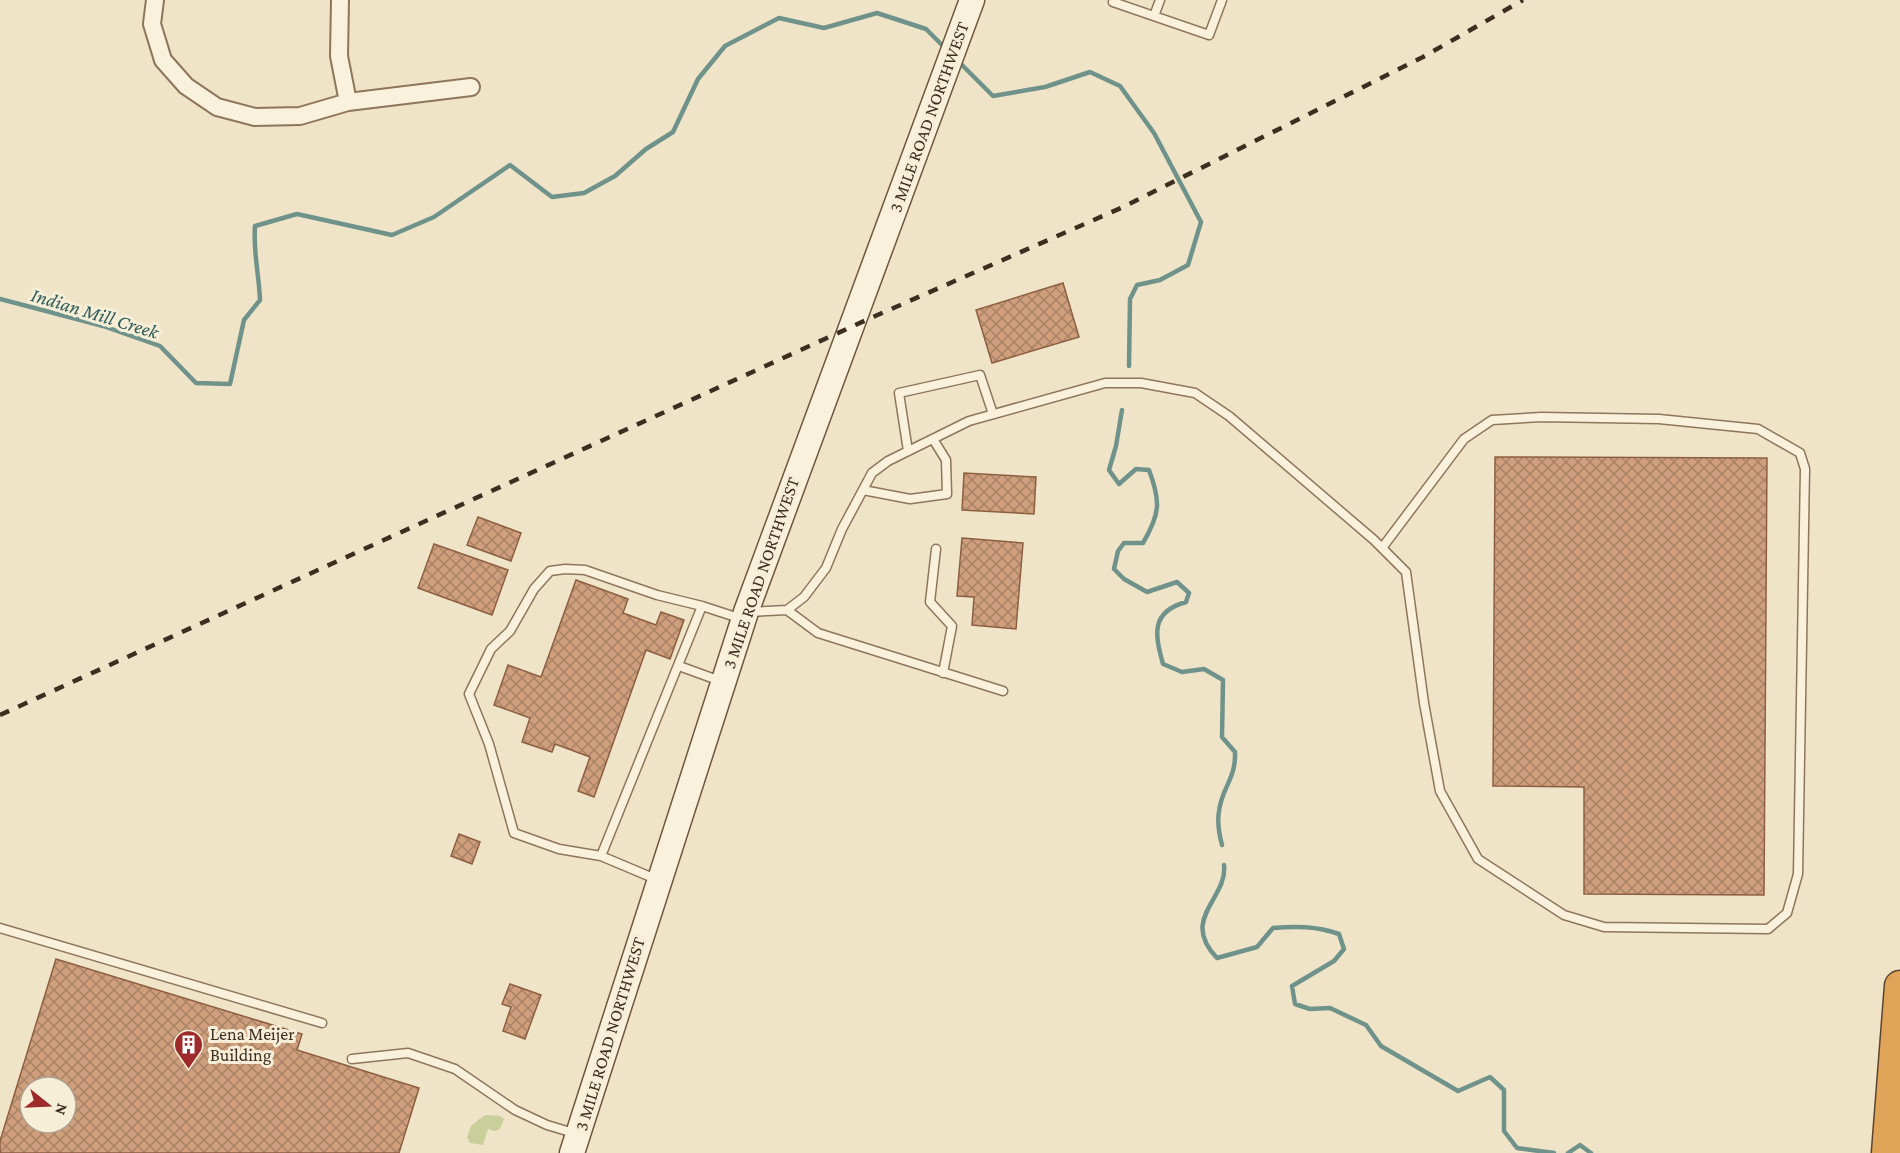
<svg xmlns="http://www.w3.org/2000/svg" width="1900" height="1153" font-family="'Crimson Pro',serif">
<defs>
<pattern id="grass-tufts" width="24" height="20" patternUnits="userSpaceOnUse" patternTransform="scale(1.5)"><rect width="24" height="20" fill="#c9cf9b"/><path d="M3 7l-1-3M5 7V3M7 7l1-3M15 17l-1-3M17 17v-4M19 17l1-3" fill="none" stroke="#aeb285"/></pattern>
<pattern id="building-cross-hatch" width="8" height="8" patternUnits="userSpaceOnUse" patternTransform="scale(1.5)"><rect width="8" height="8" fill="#cf9f7d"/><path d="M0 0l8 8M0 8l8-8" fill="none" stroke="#a98266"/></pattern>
</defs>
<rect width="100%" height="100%" fill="#f0e4c8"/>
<path fill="url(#grass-tufts)" d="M485,1115l15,1 4,3 -4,10 -5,2 -7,-2 -5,16 -13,-2 -3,-6 4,-11z"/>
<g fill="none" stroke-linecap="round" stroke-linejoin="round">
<path stroke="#6f938a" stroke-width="4.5" d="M957,60l36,36 52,-9 45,-15 30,14 34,47 47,89 -13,43 -28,15 -23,5 -7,14 -1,67
M0,299l103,27 57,20 36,37 34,1 14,-64 16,-20c-1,-27 -7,-47 -5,-74l42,-12 95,21 42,-18 76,-52 42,32 32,-4 31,-17 31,-27 27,-17 25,-53 27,-33 54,-28 45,10 53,-15 49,16 21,21
M1122,410l-6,36 -7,24 10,14 17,-15 13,1c12,32 11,44 -6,73h-19l-6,8 -4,18 10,10 23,13 30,-10 12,11 -3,9c-36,10 -31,33 -23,62l19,8 22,-3 19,11 -1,57 13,15c1,27 -13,35 -16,59 -2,12 0,23 3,34
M1224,865c4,34 -45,53 -7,93l40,-11 16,-19c23,-2 43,-2 66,6l5,15 -10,12 -42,25 3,18 15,5 20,-1 36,17 15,21 77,45 32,-14 14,13v41l13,17 37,5
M1568,1153l12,-8 11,8"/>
</g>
<path fill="url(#building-cross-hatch)" stroke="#8d5f41" stroke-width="1.5" fill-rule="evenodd" d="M1063,283l16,54 -87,26 -16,-53z
M1495,457l272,1 -3,437 -180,-1v-107l-91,-1z
M964,473l72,4 -2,37 -72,-4z
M478,517l43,16 -10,28 -44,-16z
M962,538l61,5 -7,86 -44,-4 2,-28 -17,-1z
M434,544l74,26 -16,45 -74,-27z
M576,580l52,19 -5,14 33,12 5,-13 23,8 -14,39 -24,-9 -52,147 -16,-6 12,-34 -35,-13 -3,8 -30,-10 8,-24 -36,-13 14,-40 33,12z
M459,834l21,8 -8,22 -21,-8z
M56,959l246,75 -5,16 122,38 -20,65h-399v-12zM30,1087h36v36h-36z
M510,984l31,11 -16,44 -22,-8 8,-24 -9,-3z"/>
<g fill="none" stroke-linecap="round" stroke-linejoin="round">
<defs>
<path id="service" d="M1114,0l-1,2 96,33 13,-35
M1154,16l6,-16
M908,451l-9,-58 81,-18 13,39
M863,490l47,9 37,-5 -1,-34 -13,-21
M936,549l-6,53 22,24 -9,47
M787,610l31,23 185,58
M749,612l38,-2 17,-13 22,-29 16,-39 30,-56 16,-12 81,-40 136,-38h36l54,10 34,23 145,124 32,32 18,131 16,88 38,68 86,56 40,12 164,2 19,-16 11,-39 7,-405 -5,-16 -42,-24 -99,-10 -118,-2 -49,3 -28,19 -82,109
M679,666l44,16
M601,856l-42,-7 -45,-16 -25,-89 -20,-50 22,-45 19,-18 24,-42 16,-18 15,-2 20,1 72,25 45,11
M658,880l-57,-24 101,-250 40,13
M0,928l322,95
M352,1059l56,-6 47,16 60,41 32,15 30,9"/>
<path id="minor" d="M155,0l-3,24 11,36 23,26 31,21 38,10 45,-1 48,-14 123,-15
M340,0l-1,56 9,46"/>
<path id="secondary" d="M572,1153l174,-541 226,-612"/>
<path id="motorway" d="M1887,1153l13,-167"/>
</defs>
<use href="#service" stroke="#8d765c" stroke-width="11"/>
<use href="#minor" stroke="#8d765c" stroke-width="20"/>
<use href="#secondary" stroke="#6f573f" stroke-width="27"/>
<use href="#motorway" stroke="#5b4430" stroke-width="33"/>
<use href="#service" stroke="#faf1dc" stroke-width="8"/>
<use href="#minor" stroke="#faf1dc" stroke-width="16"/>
<use href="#secondary" stroke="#faf1dc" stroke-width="24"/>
<use href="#motorway" stroke="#e0a458" stroke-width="30"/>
<path stroke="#3d2e20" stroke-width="4.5" stroke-dasharray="10 10" stroke-linecap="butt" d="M0,715l873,-398 248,-109 302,-151 100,-57"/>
</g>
<defs>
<symbol id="building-pin" viewBox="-11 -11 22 30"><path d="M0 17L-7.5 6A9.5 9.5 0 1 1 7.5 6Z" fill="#9e2a2b" stroke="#f7eed8"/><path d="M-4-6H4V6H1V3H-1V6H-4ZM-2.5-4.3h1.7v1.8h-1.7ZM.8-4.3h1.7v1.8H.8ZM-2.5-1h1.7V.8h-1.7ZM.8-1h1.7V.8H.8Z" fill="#fff"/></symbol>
</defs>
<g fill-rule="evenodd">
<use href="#building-pin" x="172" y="1028" width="33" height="45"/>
</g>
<g text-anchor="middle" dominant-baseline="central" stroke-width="6" stroke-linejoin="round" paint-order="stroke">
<g font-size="18" fill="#3d2e20" stroke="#f7eed8">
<text transform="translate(929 117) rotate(-70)">3 MILE ROAD NORTHWEST</text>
<text transform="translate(761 573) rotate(-71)">3 MILE ROAD NORTHWEST</text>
<text transform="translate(610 1034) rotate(-73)">3 MILE ROAD NORTHWEST</text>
</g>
<g font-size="18" fill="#3d2e20" stroke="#f7eed8" text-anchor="start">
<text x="210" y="1034">Lena Meijer<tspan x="210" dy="21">Building</tspan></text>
</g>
<g font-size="20" font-style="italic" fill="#2f5d5a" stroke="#f7eed8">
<text transform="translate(95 313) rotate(17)">Indian Mill Creek</text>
</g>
</g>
<g transform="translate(48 1105) rotate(108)"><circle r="28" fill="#f7eed8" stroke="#ada18e" stroke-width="1.5"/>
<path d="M0-4.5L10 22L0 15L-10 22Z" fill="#9e2a2b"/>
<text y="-9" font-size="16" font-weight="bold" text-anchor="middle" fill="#3d2e20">N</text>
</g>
</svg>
